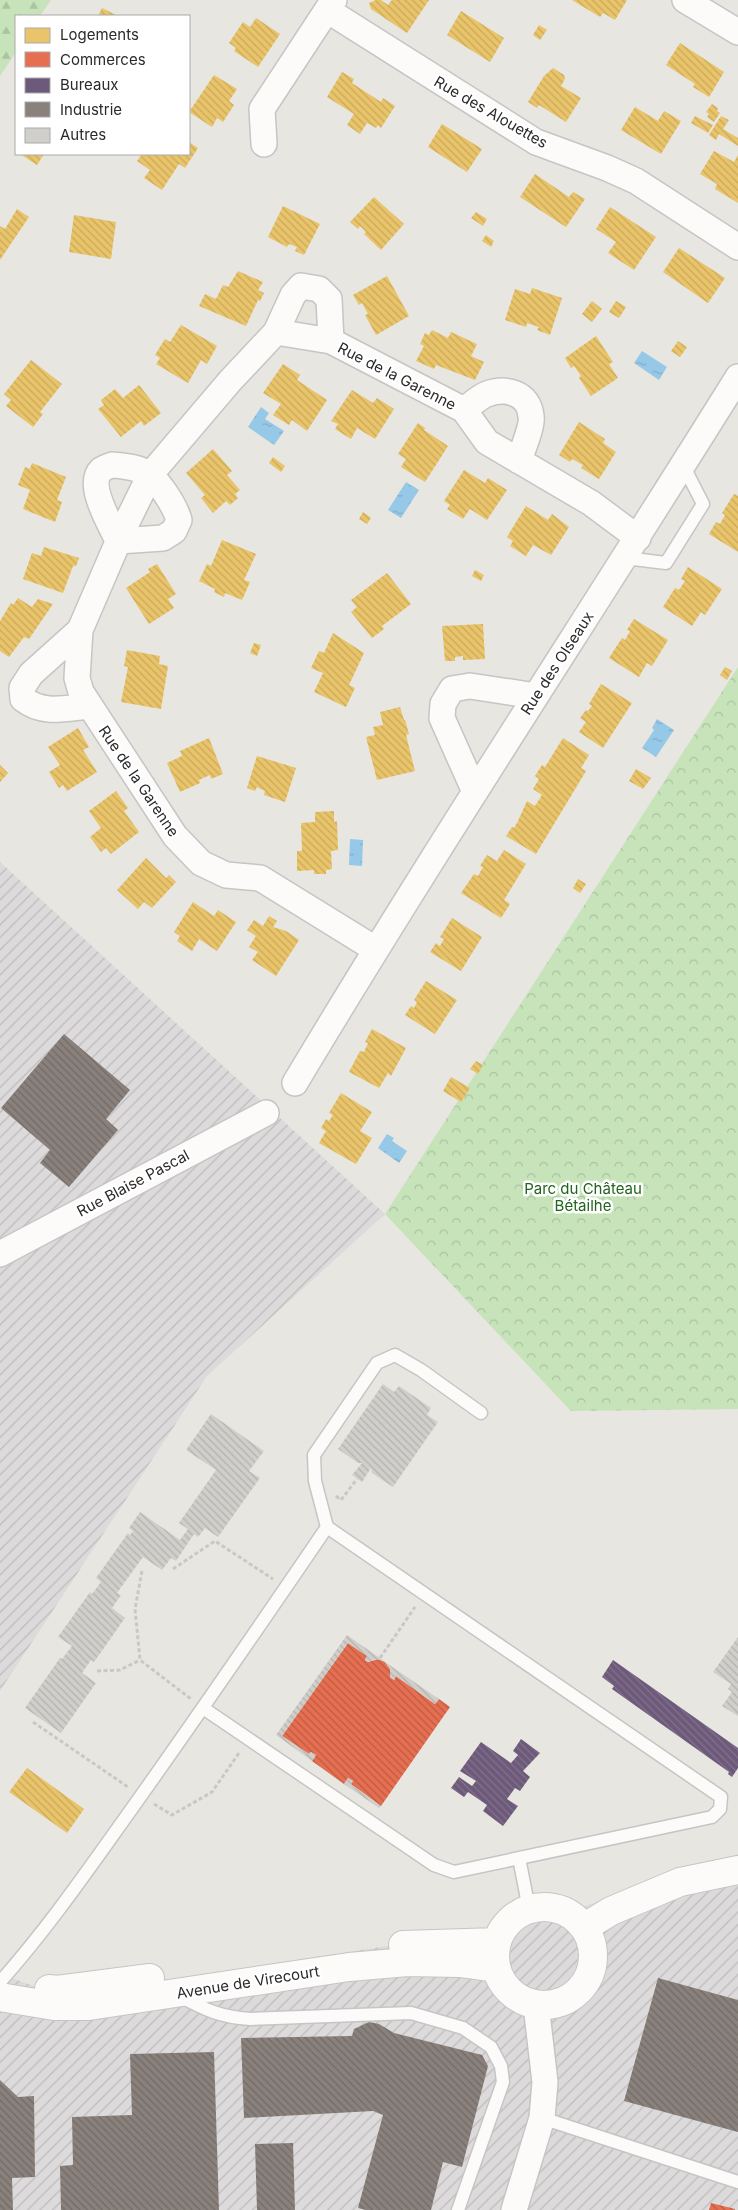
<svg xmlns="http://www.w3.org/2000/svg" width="738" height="2210" font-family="Inter,sans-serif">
<defs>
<pattern id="industrial-furrows" width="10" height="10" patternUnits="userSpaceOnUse" patternTransform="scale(1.25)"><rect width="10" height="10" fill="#dddadb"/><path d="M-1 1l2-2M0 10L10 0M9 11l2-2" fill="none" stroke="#bebbbc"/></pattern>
<pattern id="forest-firs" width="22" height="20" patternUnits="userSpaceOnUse" patternTransform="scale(1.25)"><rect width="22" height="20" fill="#c6e3ba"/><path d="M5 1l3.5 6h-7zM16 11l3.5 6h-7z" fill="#aac3a0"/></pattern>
<pattern id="park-crowns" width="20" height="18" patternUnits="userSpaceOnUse" patternTransform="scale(1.25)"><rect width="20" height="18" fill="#c6e3ba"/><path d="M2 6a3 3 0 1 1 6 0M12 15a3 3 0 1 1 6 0" fill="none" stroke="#aac3a0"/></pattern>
<pattern id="water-ripples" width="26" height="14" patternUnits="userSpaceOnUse" patternTransform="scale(1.25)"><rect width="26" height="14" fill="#96c8e7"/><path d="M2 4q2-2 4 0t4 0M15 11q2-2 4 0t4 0" fill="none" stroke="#81acc6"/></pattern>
<pattern id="homes-back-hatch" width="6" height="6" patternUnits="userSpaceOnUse" patternTransform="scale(1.25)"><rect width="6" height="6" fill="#e9c46a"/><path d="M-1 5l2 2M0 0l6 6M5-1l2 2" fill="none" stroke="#c8a95c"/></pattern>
<pattern id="shops-back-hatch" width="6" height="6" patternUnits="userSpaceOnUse" patternTransform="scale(1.25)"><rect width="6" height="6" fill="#e76f51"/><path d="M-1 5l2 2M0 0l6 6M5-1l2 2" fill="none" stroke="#bb5b43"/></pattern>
<pattern id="offices-back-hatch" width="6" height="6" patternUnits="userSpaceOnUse" patternTransform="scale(1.25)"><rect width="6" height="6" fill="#6d597a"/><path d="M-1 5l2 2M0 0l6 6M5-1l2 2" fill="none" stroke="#82728b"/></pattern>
<pattern id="industry-back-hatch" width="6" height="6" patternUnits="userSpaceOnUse" patternTransform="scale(1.25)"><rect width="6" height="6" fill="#8a817c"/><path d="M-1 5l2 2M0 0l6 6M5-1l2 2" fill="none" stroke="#716a66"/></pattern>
<pattern id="building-back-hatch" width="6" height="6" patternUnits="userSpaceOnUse" patternTransform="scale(1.25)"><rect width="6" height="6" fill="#d1cfcb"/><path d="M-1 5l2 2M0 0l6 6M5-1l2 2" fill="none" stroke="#b4b2ae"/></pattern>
</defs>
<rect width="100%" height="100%" fill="#e8e6e0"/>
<path fill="url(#industrial-furrows)" d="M0,862l385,352 -178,162 -207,315z
M738,1854v356h-738v-236l62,22 470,-72z"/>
<path fill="url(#forest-firs)" d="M0,0h51l-11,16h-24v36l-16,24z"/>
<path fill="url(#park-crowns)" d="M738,667v742l-167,2 -186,-197z"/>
<path fill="url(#water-ripples)" d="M642,351l25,16 -8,13 -25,-17z
M261,407l8,6 -4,6 19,12 -10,14 -26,-18z
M406,482l13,8 -18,28 -13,-8z
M657,719l17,11 -18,27 -14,-9 12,-18 -2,-2z
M350,839l13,1 -1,26 -13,-1z
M387,1134l7,4 -2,3 15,10 -8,12 -21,-15z"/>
<path fill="url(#homes-back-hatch)" d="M376,0h5l7,5 4,-5h37l-22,33 -36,-24 -2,-6z
M572,0h55l-12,20 -12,-7 -3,4z
M102,8l16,8h-20z
M461,11l43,27 -14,24 -43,-27z
M256,18l24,16 -22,33 -24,-16 2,-3 -7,-5 14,-21 7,5z
M539,25l8,5 -7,10 -7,-5z
M680,43l44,29 -15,25 -16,-10 2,-3 -29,-19z
M553,68l11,7 1,4 -4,7 20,12 -15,24 -27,-17 -2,3 -9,-6 16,-26z
M342,72l12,7 -2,4 29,19 2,-4 12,8 -14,22 -3,-3 -2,3 -9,-5 -7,11 -13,-9 7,-11 -27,-17z
M214,75l23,14 -8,12 5,4 -11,17 -6,-4 -5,9 -23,-15z
M712,104l6,4 -1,3 3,2 -6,9 -7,-5 2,-3 -3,-2z
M635,107l23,14 6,-10 17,10 -20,33 -40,-24z
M695,116l18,9 -5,8 -17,-10z
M721,116l8,4 -6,9 15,9v8l-19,-12 -3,6 -7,-5z
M442,124l40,25 -15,23 -39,-25z
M189,142l9,6 -13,20 -6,-4 -17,26 -18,-12 6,-8 -13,-9 5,-7h47z
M714,151l20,11 4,-7v48l-23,-14 2,-5 -17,-10z
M20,154h24l-7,11z
M535,174l34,23 4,-5 12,7 -19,28 -46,-30z
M374,197l30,27 -23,26 -17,-16 2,-2 -6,-6 -2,3 -8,-7z
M283,206l37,18 -16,31 -9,-4 2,-4 -8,-3 -2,3 -19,-10z
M610,207l46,30 -22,33 -26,-17 8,-11 -20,-13z
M17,209l12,8 -29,43v-34l5,3z
M476,212l11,7 -4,7 -12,-8z
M74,215l42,7 -5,37 -42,-7z
M486,235l8,6 -3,6 -9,-6z
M679,248l46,30 -17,25 -45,-31z
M238,271l25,11 -5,8 6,3 -4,8 -2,-1 -12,26 -47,-20 6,-12 11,5 7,-14 5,2z
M387,276l22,40 -33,19 -11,-20 3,-1 -6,-11 -3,2 -6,-10z
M532,288l30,10 -12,37 -13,-5 2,-3 -12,-4 -1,4 -21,-7 10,-31 15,5z
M592,301l10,8 -10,13 -10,-8z
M616,301l10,6 -7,11 -10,-6z
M181,325l36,21 -10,18 -6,-4 -13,23 -32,-19 4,-6 -5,-3 10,-16 5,3z
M432,330l16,8 3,-6 26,12 -6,12 13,6 -9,18 -39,-15 -2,4 -18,-8 8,-15 -4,-2 5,-11 4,2z
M596,336l17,26 -4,2 9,14 -27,18 -12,-18 2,-2 -7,-10 -3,2 -6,-10z
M678,341l9,6 -7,10 -9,-6z
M31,360l31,24 -22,28 3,2 -10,13 -27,-21 5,-6 -7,-6z
M283,364l17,11 -3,5 30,20 -20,31 -15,-11 -3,5 -16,-10 8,-11 -18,-11z
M139,385l22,28 -17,13 -3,-5 -20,16 -23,-28 6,-4 -3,-5 14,-11 8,9z
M352,390l21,13 4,-5 17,11 -19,30 -18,-11 -6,11 -16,-10 3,-5 -7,-3z
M579,422l26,17 -2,4 13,9 -17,27 -18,-11 2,-3 -11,-6 -2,3 -11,-7z
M418,423l7,5 -1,2 24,16 -23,36 -24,-15 5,-8 -8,-5z
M213,449l19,22 -5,4 13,15 -5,4 3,4 -8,7 -4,-4 -13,12 -12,-15 4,-3 -19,-22z
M273,457l12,9 -4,6 -12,-9z
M32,463l34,14 -9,23 5,2 -7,20 -32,-13 7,-19 -12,-5 7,-18 5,2z
M464,470l21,13 3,-5 19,12 -20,30 -17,-11 -7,10 -16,-10 3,-4 -6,-4z
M734,494l4,2v56l-29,-18 7,-12 4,2 5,-9 -3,-2z
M526,506l22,14 4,-6 17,13 -18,28 -18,-10 -7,11 -16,-10 3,-5 -6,-4z
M363,512l8,6 -4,6 -8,-5z
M222,540l34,14 -12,26 6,2 -8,18 -17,-7 -1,4 -10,-5 1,-3 -16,-8 8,-17 4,2z
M44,547l35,11 -3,8h-3l-10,27 -40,-14 9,-26 9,3z
M157,564l19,30 -8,5 6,9 -25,16 -23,-36 24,-16 -2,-3z
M688,567l34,22 -17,26 -4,-3 -9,14 -29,-19 12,-19 4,2 6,-9 -4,-2z
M475,570l9,5 -3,6 -9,-5z
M387,573l24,31 -29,22 2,3 -12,9 -21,-26 6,-5 -6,-7z
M18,598l14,9 6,-8 15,5 -24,35 -5,-2 -15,20 -9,-6v-30l11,-18 2,2z
M634,619l34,21 -16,26 -5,-3 -8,14 -30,-19 13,-20 3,2 5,-9 -3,-1z
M483,624l2,35 -22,1v-4l-8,1v4h-10l-3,-35z
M333,633l31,20 -15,32 6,3 -9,19 -32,-15 9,-19 -12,-5 8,-17 5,2z
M254,643l7,2 -4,11 -7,-3z
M127,650l33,6 -1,8 9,2 -7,43 -40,-7 7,-35 -4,-1z
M725,667l7,4 -5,9 -7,-5z
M601,684l31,19 -29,45 -24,-16 7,-10 -6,-4 6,-8 2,1 4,-5 -3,-2z
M400,707l4,13h1l4,14 -3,1 9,36 -38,9 -11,-43 9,-2 -2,-8 10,-2 -3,-13z
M78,728l11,19 -6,3 14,22 -30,19 -4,-6 -4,3 -10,-16 11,-7 -12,-18z
M209,738l14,36 -12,5 -1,-4 -11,5 1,3 -20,9 -13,-29 15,-7 -2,-5z
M563,738l26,17 -8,13 5,3 -50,83 -30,-18 6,-9 2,1 3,-5 10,-22 8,5 7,-11 -9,-6 6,-10 -4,-3 7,-11 3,2z
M257,756l39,12 -11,34 -21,-7 1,-4 -8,-4 -2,4 -8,-3z
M0,765l8,8 -8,9z
M636,769l15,9 -8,11 -14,-8z
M116,791l12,17 -4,3 15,21 -28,22 -5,-6 -5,4 -11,-15 11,-9 -12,-17z
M334,811v11l3,-1 1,29 -7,1 1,18 -6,1v4h-12v-4l-17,1v-20h5l-1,-28 14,-1v-10z
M504,850l22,14 -22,36 6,4 -9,14 -40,-25 13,-19 4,2 5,-9 -3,-1 7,-11 10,6z
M146,858l20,20 3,-3 7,7 -24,26 -8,-6 -6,7 -21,-19z
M578,879l8,5 -6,9 -7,-5z
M193,902l21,14 4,-6 18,12 -19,29 -18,-12 -7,12 -15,-10 3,-5 -6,-4z
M269,916l8,5 -4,6 13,4 13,9 -23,36 -24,-16 6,-8 -9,-5 7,-11 -9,-6 7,-10 9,6z
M452,918l30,19 -21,34 -31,-19 6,-9 4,3 4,-7 -4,-2z
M426,981l31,19 -22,34 -30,-19 6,-9 3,2 3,-6 -3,-2z
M372,1029l34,19 -15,28 -3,-3 -9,15 -30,-16 11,-21 4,1 4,-9 -3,-1z
M476,1061l7,4 -5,9 -8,-5z
M451,1077l19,11 -9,14 -18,-11z
M341,1093l31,19 -12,19 12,7 -16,26 -37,-21 7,-12 -5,-3 5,-9 3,2 4,-6 -4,-2z
M27,1768l57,41 -17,24 -58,-41z"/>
<path fill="url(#shops-back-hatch)" d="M348,1643l19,13 -2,4 3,2 10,-3 7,3 5,7v8l4,3 2,-4 39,28 4,-5 11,8 -69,99 -30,-22 2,-3 -5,-3 -4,6 -32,-23 4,-6 -5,-3 -2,2 -27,-18z
M711,2203l24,6v1h-26z"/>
<path fill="url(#offices-back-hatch)" d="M613,1660l125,88v20l-6,9 -4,-3 1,-2 -117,-83 2,-3 -12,-9z
M521,1739l19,14 -17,18 7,6 -10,14 -5,-3 -8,11 11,7 -15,20 -20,-15 4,-6 -19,-13 -4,5 -13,-9 8,-11 13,9 4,-5 -16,-10 21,-29 30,21 7,-8 -5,-4z"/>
<path fill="url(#industry-back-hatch)" d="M64,1034l66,56 -24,29 12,11 -49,57 -29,-24 10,-13 -49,-42z
M658,1978l80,22v132l-114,-31z
M369,2022l10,2 15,9 88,22 6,11 -26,101 -19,-5 -12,48h-65l-8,-2 25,-93 -10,-4 -129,7 -3,-80 111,-2 2,-7z
M214,2052l5,158h-158l-1,-44 13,-1 -1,-48 60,-2 -2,-61z
M0,2080l18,17 16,-1 1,81 -23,1 1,32h-13z
M293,2143l2,67h-38l-2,-66z"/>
<path fill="url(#building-back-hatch)" d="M383,1384l11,8 5,-6 32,22 -4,7 11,7 -45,65 -21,-14 -1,-5 -9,14 -10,-7 10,-12h-4l-20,-14z
M211,1414l53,37 -15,20 11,7 -42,59 -13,-9 -7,9 -4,-3 -18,27 -5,-3 -9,12 -19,-13 -26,36 4,2 -9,13 13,10 -31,44 -3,-2 -9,13 14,10 -35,50 -36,-25 35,-50 2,1 10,-13 -14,-9 32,-45 2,2 9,-12 -5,-4 32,-45 2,2 3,-4 -4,-3 11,-16 40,28 8,-11 -9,-6 37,-53 -30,-20z
M347,1635l37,26 -9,-2 -7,3 -3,-2 2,-4 -19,-13 -66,93 27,18 2,-2 5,3 -4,6 -36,-26z
M738,1637v79l-16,-10 10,-14 -4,-3 3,-5 -18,-12z
M385,1662l54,37 -4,5 -39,-28 -2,4 -4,-3v-8z
M348,1778l5,3 -2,3 30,22 -2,2 -35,-24z"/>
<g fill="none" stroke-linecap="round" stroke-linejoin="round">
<defs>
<path id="lane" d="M625,558l41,5 37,-59 -20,-39
M327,1527l-12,-46 -1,-26 63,-92 18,-8 26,15 60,43
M519,1858l10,51
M0,1982c49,-55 90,-115 133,-175 66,-93 130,-186 194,-280l394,270 -1,12 -8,8 -258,55 -20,-7 -231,-157
M180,1996c25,14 41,21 70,23l161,-6 52,15 28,19 10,19 2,16 -45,128
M542,2118l196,64"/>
<path id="street" d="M334,0l-7,10 209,132 71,26 29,13 102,66
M685,0l53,32
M264,144l-2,-35 65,-99
M276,332l17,-37 8,-9 18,3 10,10 2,42
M464,410c7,-5 15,-13 23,-16 19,-7 42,-1 44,22 2,10 -9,34 -12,45
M112,465c12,1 29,2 39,11 10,9 24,30 28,44l-5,11 -11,7 -45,3c-7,-16 -32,-56 -17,-71 3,-2 8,-4 11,-5z
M80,630l-49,44 -9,14 1,11c21,16 42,9 67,7
M475,792l-33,-74 1,-14 9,-15 18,-3 66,10
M375,949l-115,-71 -34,-3 -25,-12 -26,-27 -94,-144 -4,-14 3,-48 44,-102 26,-53 80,-94 46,-49 55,9 133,69 23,32 104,61 47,35
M295,1083c143,-239 296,-470 443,-706
M0,1254l266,-141
M514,2210l28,-92 3,-36 -9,-77"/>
<path id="secondary" d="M495 1956a49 49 0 1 1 98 0a49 49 0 1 1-98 0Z
M585,1927l26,-16 69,-29 58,-12
M403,1945l94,-3
M49,1989l8,1 93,-12
M0,1997l54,9h35l260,-39 59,-5 52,1 36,5"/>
</defs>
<use href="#lane" stroke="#c6c5c5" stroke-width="15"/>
<use href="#street" stroke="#c6c5c5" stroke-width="28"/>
<use href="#secondary" stroke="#c6c5c5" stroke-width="30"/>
<path stroke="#c8c8c7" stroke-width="3" stroke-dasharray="4 2.5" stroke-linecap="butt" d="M336,1496l5,4 16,-21
M173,1569l42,-28 58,38
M142,1571l-7,38 5,51 51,39
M380,1658l35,-51
M97,1671l23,-1 20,-10
M33,1722l95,65
M154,1804l18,11 40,-23 27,-39"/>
<use href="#lane" stroke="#fcfbfa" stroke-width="12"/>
<use href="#street" stroke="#fcfbfa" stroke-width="25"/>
<use href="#secondary" stroke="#fcfbfa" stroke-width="28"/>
</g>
<g text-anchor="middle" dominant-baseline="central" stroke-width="5" stroke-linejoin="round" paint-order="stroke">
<g font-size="15" fill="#2a2a2a" stroke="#fff">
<text transform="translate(491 112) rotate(30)">Rue des Alouettes</text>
<text transform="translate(397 376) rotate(27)">Rue de la Garenne</text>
<text transform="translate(557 663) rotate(-57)">Rue des OIseaux</text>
<text transform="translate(139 781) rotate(56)">Rue de la Garenne</text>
<text transform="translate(133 1183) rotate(-28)">Rue Blaise Pascal</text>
<text transform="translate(248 1982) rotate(-9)">Avenue de Virecourt</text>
</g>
<g font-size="15" fill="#22641d" stroke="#fff">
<text x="583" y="1188">Parc du Château<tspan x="583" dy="17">Bétailhe</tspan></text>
</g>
</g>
<rect x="15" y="15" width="175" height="140" fill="#ffffff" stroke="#aaaaaa"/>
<rect x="25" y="28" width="25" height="15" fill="#e9c46a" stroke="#aaaaaa"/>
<text x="60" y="40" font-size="15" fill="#2a2a2a">Logements</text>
<rect x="25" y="52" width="25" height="15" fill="#e76f51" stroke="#aaaaaa"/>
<text x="60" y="65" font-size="15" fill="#2a2a2a">Commerces</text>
<rect x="25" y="78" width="25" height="15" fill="#6d597a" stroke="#aaaaaa"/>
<text x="60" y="90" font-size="15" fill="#2a2a2a">Bureaux</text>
<rect x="25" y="102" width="25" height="15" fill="#8a817c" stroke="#aaaaaa"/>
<text x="60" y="115" font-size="15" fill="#2a2a2a">Industrie</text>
<rect x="25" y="128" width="25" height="15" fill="#d1cfcb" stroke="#aaaaaa"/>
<text x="60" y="140" font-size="15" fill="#2a2a2a">Autres</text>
</svg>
